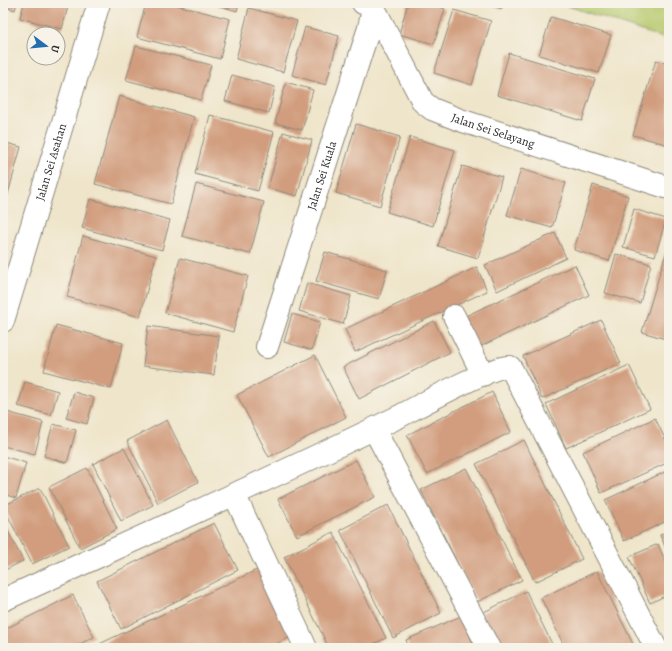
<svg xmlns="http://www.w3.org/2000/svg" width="672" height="651" font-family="Alegreya,serif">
<rect width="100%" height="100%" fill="#f7f3e8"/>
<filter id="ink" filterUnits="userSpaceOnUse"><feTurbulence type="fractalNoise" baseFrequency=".025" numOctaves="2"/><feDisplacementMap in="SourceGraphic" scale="8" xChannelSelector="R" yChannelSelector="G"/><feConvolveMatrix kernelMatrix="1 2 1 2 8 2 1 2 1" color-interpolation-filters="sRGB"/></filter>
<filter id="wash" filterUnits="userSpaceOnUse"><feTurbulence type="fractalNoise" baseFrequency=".012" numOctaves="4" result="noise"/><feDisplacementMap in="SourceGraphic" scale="16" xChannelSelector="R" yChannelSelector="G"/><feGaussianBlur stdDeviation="0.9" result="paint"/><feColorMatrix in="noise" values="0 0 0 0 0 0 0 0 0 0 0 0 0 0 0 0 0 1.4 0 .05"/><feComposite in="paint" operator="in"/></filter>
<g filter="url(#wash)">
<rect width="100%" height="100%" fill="#efe5ca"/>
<path fill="#b6c96d" stroke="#707a4c" d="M559,3h110v37z"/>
<g id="blocks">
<path fill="#d19d7e" d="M3,3h14l-2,7 -12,-4z
M24,3h45l-7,26 -42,-11z
M146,3h23l61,16 -10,40 -83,-22z
M209,3h30l-2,8z
M408,3h17l20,6 -11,35 -35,-10z
M484,3h20l-2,6z
M249,8l48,13 -14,51 -47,-13z
M454,10l37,11 -19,64 -38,-12z
M551,17l60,18 -12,38 -60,-18z
M305,27l34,9 -13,49 -34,-10z
M136,46l75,19 -10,35 -75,-20z
M509,53l86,26 -13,42 -85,-26z
M656,60l13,4v81l-36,-10z
M232,75l43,12 -6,26 -44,-12z
M286,82l27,8 -11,40 -27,-7z
M119,96l75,21 -23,87 -76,-20z
M210,115l64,17 -16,59 -63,-17z
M356,124l44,13 -20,69 -44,-13z
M283,132l29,8 -15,56 -29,-8z
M410,137l45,13 -22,76 -46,-14z
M3,142l18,5 -18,65z
M462,166l40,11 -24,81 -40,-12z
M521,169l45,14 -14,45 -45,-13z
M196,184l68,18 -14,52 -68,-18z
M593,185l35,11 -19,65 -35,-11z
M90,199l80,21 -8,30 -80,-22z
M634,209l32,10 -11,37 -32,-9z
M555,233l11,25 -69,33 -12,-26z
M83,236l73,20 -16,61 -73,-20z
M669,243v97l-27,-8z
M325,252l62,18 -8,29 -63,-18z
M616,254l35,10 -11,39 -35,-10z
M180,258l68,18 -15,56 -68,-19z
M575,265l14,30 -116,55 -14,-31z
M477,267l10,24 -132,61 -10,-23z
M307,283l44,13 -8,28 -44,-13z
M292,314l28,8 -8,28 -28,-8z
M601,320l20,43 -79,36 -19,-43z
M434,321l16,31 -91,47 -16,-32z
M56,325l67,18 -12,46 -67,-18z
M148,326l71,10 -5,39 -71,-9z
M315,355l31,62 -77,40 -32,-62z
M629,365l21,44 -84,39 -20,-44z
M25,382l33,9 -7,24 -33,-9z
M74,392l20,6 -7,26 -21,-6z
M492,392l19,40 -84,42 -20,-39z
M3,411l40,11 -8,32 -32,-8z
M655,418l14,29v15l-68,31 -18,-41z
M167,420l31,62 -40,21 -31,-62z
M53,424l23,6 -9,33 -23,-7z
M524,440l58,119 -47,23 -59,-118z
M124,448l29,57 -32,16 -28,-57z
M3,456l23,7 -10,35 -13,-4z
M356,460l19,37 -78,39 -19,-37z
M87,468l30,61 -37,19 -31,-61z
M466,468l56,112 -45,22 -56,-112z
M669,470v50l-45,21 -19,-41z
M40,488l29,58 -37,18 -29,-58z
M388,505l53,108 -48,25 -53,-108z
M3,521l20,40 -20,10z
M214,523l24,47 -117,59 -24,-48z
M669,531v24l-9,-20z
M333,532l53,106 -21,10h-36l-45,-91z
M658,544l11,26v24l-19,9 -21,-46z
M263,567l32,68 -28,13h-176z
M597,571l38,77h-70l-24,-50z
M526,591l28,57h-55l-17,-35z
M73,595l21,42 -23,11h-68v-18z
M461,616l14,32h-66l-3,-8z"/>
</g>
</g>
<g filter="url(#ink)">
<use href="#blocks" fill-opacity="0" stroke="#8d887a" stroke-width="1"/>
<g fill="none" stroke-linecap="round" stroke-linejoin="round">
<defs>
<g id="minor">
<path id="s1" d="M363,3l10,3 50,96 9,7 28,11 209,68"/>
<path d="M454,316l29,59"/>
<path id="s2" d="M3,321l96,-318"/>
<path id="s3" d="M267,347l102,-319 5,-25"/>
<path d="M374,429l115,219"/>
<path d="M234,494l72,154"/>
<path d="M3,600c133,-61 266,-120 397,-184 19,-10 94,-52 110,-49l3,5 143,276"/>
</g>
</defs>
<use href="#minor" stroke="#8d887a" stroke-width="24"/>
<use href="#minor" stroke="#fff" stroke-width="22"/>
</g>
</g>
<g text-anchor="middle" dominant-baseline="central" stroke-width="3" stroke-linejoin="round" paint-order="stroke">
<g font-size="12" fill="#2b2b2b" stroke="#f7f3e8">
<text stroke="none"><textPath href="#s1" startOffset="195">Jalan Sei Selayang</textPath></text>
<text stroke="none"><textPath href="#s2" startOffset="166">Jalan Sei Asahan</textPath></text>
<text stroke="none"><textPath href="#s3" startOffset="180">Jalan Sei Kuala</textPath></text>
</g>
</g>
<rect width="672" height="651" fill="none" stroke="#f7f3e8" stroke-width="16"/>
<g transform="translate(46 46) rotate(106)"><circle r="19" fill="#f7f3e8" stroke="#a5a39c"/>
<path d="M0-3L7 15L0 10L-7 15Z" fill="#1f6fb2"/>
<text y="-6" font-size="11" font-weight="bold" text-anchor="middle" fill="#2b2b2b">U</text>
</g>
</svg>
